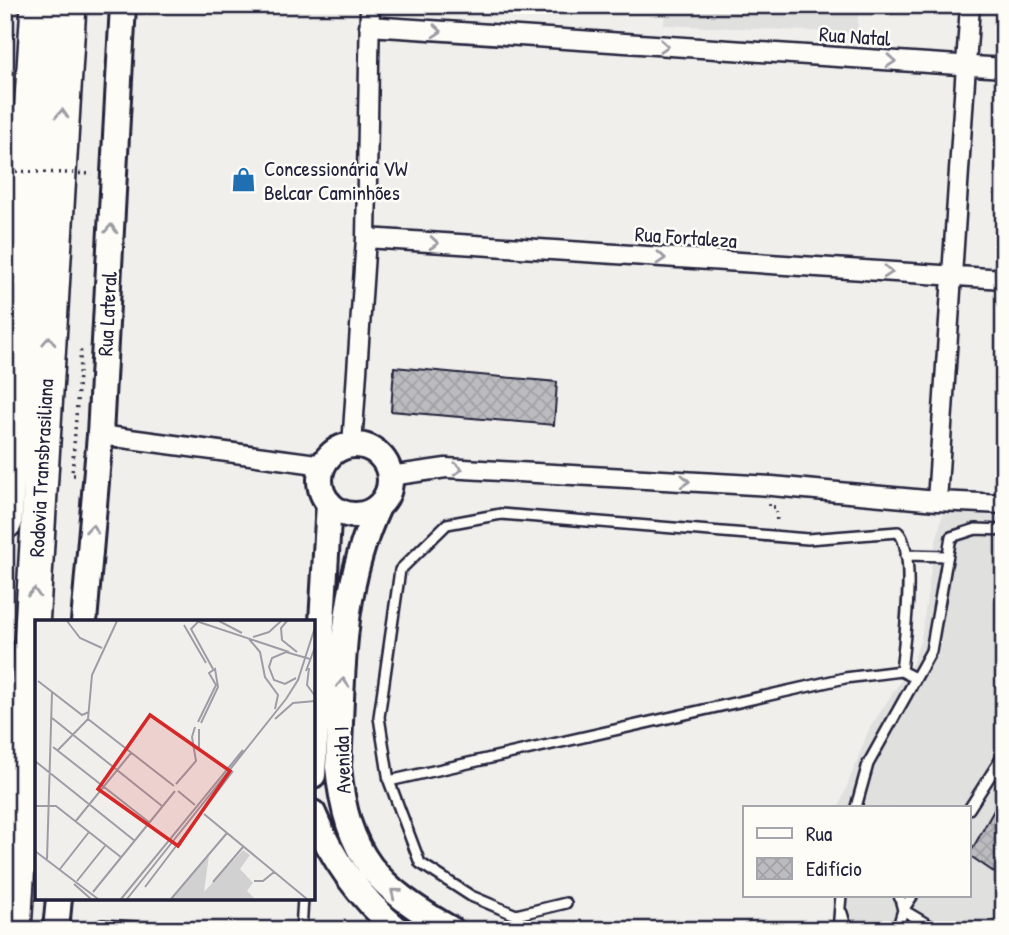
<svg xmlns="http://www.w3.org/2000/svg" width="1009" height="935" font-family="'Patrick Hand',sans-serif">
<defs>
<pattern id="building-cross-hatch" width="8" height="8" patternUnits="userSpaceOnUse" patternTransform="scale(1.75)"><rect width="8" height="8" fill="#bcbcc0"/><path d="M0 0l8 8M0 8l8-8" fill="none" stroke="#a1a1a6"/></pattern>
</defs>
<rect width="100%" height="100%" fill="#f0efec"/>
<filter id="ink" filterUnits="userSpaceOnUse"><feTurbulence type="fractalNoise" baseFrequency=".0143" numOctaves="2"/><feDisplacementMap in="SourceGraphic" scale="14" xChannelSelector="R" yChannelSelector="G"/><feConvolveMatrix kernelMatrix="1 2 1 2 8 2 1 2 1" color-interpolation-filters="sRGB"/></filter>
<g filter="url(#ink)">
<path fill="#e0e0df" d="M665,5h194l-2,28 -193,-8z
M943,512l61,5v413h-172v-35h137v-88h-130l30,-78 43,-65 9,-25 12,-84z"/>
<path fill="url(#building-cross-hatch)" stroke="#22223b" stroke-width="2" d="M394,367l163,15 -3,43 -163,-14z
M1004,792v87l-35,-24z"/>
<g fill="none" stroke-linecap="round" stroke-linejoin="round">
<defs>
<path id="lane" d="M906,555l41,1
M389,781l456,-103 56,-7 14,7
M856,807l12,-43 63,-113 20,-114 25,-8 28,1
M969,809l35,-55
M899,895l4,15 34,20
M566,903l-50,12 -45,-19 -51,-33 -31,-82 -10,-64 21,-147 47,-46 54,-10 307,25 90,-7c19,19 6,111 3,139
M842,913l5,17
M516,915l6,15
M102,925l82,5
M301,930l2,-32
M838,930l3,-35
M897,930l6,-20 10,-15"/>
<path id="street" d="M369,26l635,42
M366,238l638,41
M100,435l224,30
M352,446l14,-208 4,-233
M390,476l56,-8 326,18 165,15 67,3
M937,501l33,-496"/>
<path id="secondary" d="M320 480a35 35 0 1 1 70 0a35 35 0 1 1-70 0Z
M378,507c-39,83 -35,170 -40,260 9,90 39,120 114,163
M84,622l16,-187 23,-430
M313,775l16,-272
M313,813c19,47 46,84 85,117
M56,930l3,-32"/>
<path id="highway" d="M5,522l33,-517
M14,930l55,-925"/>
</defs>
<use href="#lane" stroke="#22223b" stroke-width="14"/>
<use href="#street" stroke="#22223b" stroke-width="23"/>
<use href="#secondary" stroke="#22223b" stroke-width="30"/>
<use href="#highway" stroke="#22223b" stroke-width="38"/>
<path stroke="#22223b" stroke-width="3.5" stroke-dasharray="2 5" stroke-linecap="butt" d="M75,475h-3l9,-129
M769,504v3h7l1,17"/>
<use href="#lane" stroke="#fdfcf7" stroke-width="9"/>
<use href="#street" stroke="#fdfcf7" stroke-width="18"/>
<use href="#secondary" stroke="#fdfcf7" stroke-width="24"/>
<use href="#highway" stroke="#fdfcf7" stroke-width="33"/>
<path stroke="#22223b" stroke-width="3.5" stroke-dasharray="2 5" stroke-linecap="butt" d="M9,171l84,3"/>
</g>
<defs><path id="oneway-chevron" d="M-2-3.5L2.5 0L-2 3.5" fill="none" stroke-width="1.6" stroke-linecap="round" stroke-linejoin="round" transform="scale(1.75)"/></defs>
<g stroke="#9a9aa2">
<use href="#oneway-chevron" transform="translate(437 31) rotate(4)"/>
<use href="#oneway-chevron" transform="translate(664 46) rotate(4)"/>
<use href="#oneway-chevron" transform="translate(891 61) rotate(4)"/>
<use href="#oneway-chevron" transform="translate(62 114) rotate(-87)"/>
<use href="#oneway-chevron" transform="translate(111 229) rotate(-87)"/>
<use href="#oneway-chevron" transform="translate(434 243) rotate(5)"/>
<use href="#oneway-chevron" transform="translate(661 258) rotate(4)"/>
<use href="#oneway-chevron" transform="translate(888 272) rotate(4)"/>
<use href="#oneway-chevron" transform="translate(49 341) rotate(-87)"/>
<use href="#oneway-chevron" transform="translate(458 469) rotate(3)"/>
<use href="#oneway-chevron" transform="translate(685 481) rotate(3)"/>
<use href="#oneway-chevron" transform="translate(92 529) rotate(-85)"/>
<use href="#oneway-chevron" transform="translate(34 593) rotate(-87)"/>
<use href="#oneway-chevron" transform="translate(343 683) rotate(-87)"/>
<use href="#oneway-chevron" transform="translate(395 893) rotate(-141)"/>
</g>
</g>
<defs>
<symbol id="shop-bare" viewBox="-9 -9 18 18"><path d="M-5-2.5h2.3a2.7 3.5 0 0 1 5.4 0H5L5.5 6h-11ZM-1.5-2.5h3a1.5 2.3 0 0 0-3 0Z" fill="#1f6fb2" stroke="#fdfcf7" stroke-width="2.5" paint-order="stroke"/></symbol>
</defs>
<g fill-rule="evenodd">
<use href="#shop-bare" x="226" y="162" width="35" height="35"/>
</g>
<g text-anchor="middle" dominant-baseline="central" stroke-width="5" stroke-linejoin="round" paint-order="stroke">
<g font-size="21" fill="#22223b" stroke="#fdfcf7">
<text transform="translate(855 36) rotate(4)">Rua Natal</text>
<text transform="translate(686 237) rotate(4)">Rua Fortaleza</text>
<text transform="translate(107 314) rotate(-87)">Rua Lateral</text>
<text transform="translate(41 468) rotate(-87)">Rodovia Transbrasiliana</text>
<text transform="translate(342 760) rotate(-92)">Avenida I</text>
</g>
<g font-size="21" fill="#22223b" stroke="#fdfcf7" text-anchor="start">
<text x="264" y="168">Concessionária VW<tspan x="264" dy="24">Belcar Caminhões</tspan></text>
</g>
</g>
<g transform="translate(35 620)">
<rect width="280" height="280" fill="#f0efec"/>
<path d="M208,230l7,5 -10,14 13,14 -6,8 8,8h-83l37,-44 -5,37z" fill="#d2d1d1"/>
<path fill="none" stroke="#9e9da5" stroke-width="2" d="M32,1l13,17 22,10M161,1l93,31M184,1l23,12M252,1l-6,7 1,12 15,12M163,2l-7,7 22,40M149,5l22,38M218,17l16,-5 12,-11M214,19l11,13 5,25 13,18 -3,14M274,48l-2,17 8,11M271,51l9,-24M261,58l-11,6 -11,-4 -5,-13 3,-9 14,-6 24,7M3,61l44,34 7,-3M17,98l110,88M53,99l86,67M53,99l4,-44 25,-54M240,99l18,-16 22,-2M163,102l18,-37 -7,-12 6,-4 3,18 -17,36M18,127l97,76M23,130l30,-31M164,131v-22M0,141l100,80M141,164l20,-23 -4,-24 3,-10M143,171l17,14M0,186h21l66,52M169,194l103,85M40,202l56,-69M0,231l63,48M12,239l5,-167M25,249l29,-37M42,261l28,-35M219,261h9l11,-9M178,262l30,-35M39,264l17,15M110,267l88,-116M58,272l82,-101M86,279l122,-149M92,279l159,-200 12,-19 17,-53M136,279l56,-66"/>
<path fill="#d62828" fill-opacity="0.15" stroke="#d62828" stroke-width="3.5" d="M115,95l80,56 -52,75 -80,-57z"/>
<rect width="280" height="280" fill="none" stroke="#22223b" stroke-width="3.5"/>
</g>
<rect width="1009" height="935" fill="none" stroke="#fdfcf7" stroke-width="28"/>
<rect x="14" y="14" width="981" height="907" fill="none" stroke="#22223b" stroke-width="2.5" filter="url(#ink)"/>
<rect x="743" y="806" width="228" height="91" fill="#fdfcf7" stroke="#a5a5ac" stroke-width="2"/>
<rect x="757" y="828" width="35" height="10" fill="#fdfcf7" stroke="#a5a5ac" stroke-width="2"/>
<text x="806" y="841" font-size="21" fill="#22223b">Rua</text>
<rect x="757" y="858" width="35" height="21" fill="url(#building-cross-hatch)" stroke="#a5a5ac" stroke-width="2"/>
<text x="806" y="876" font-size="21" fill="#22223b">Edifício</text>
</svg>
